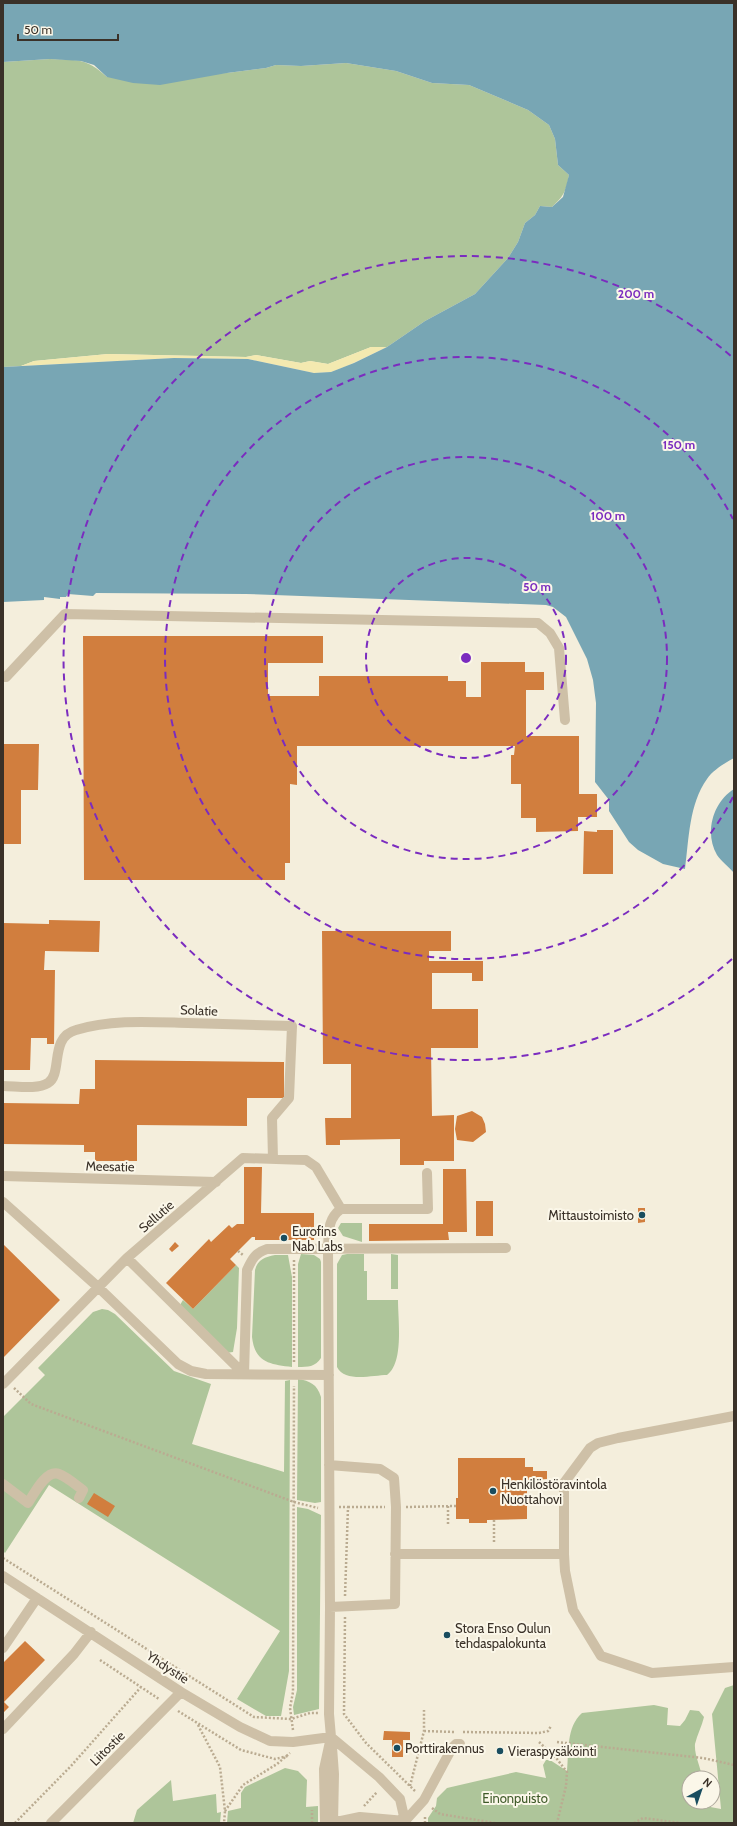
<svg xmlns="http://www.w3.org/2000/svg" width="737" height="1826" font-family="Cabin,sans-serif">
<rect width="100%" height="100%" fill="#f4eedc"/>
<path fill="#aec59a" d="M50,59c28,1 36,-1 57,18l120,-4 39,-5 10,-3 25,1 45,-3 50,8 36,12 37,2 59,25 21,15 6,14 3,26 11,10c-3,16 -5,21 -17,32l-12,-1 -5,9 -10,8 -7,19 -10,16 -33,36 -50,27 -38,26h-16l-43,17 -18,-3 -9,2 -45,-8 -10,2 -138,-3 -74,7 -13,5 -18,1v-305z
M341,1223h21v19l-19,-6 -5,-8z
M301,1254l13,1 6,4 1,3v96c-6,9 -13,9 -23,9v-103z
M347,1254h17v17h3v29h31c0,20 6,63 -11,75 -14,0 -42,8 -50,-8v-103l5,-9z
M391,1254l7,1v34h-7z
M275,1255h13l4,22v90c-22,-3 -37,-4 -40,-30l3,-67c3,-11 10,-13 20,-15z
M236,1265l3,3 -2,60 -4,24 -7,1 -46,-48 3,-5 10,9z
M102,1309l6,1 7,4 59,57 37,13 -19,60 92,28 1,-91 5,-1 -1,291 -8,45h-15l-29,-17 43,-68 -231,-146 -44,68 -2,-2v-134l42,-42 -7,-7 55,-56z
M298,1379c12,2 19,5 23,18v105l-6,1 -18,-3z
M297,1507l11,2 13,6 -2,194 -25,6 -1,-8 4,-17z
M734,1685v138h-306v-5l8,-12 1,-8 10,-10 69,-16 30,6 -3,-13 3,-5h4l17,11c2,-19 -1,-44 15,-58l72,-8 14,3 -1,17 13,1 5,-6 5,-10 9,1 5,6c-2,9 -7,18 -9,27 -1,11 6,23 7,34h-13v24h16v4l16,3 -9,-95 13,-26z
M285,1768l13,3 9,9 -1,27 12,-1v17h-91l1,-12 13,-3v-15l4,-6z
M171,1780l2,21 43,-7 1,19 4,-1 -1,11h-87l4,-13z"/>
<path fill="#f3e9b0" d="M371,347h16l-40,19 -16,6 -17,1 -66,-14 -74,-1 -153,8 13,-5 74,-7 138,3 10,-2 45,8 9,-2 18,3z"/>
<path fill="#78a6b4" d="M3,3h731v755c-9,5 -21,12 -27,21 -18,25 -18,60 -22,90l-22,-5 -25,-14 -9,-8 -20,-31v-11l-14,-18 1,-79 -3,-23 -6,-21 -21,-42 -13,-10 -7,-2 -300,-11 -150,-1 -3,3 -25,-2 -2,3h-6v2l-16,-2v3l-41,2v-235l171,-9 74,1 66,14 17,-1 23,-9 33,-16 38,-26 50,-27 33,-36 10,-16 7,-19 10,-8 5,-9 12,1 11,-10 6,-22 -11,-10 -3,-26 -6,-14 -21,-15 -59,-25 -37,-2 -36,-12 -50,-8 -45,3 -25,-1 -10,3 -39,5 -67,12 -27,-2 -26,-6 -13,-12 -13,-4 -31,-2 -47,3z
M734,789v84c-5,-6 -13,-12 -17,-18 -13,-22 -4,-53 17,-66z"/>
<path fill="#d17e3e" d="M83,636h240v27h-55v33h51v-20h129v5h18v16h15v-35h44v10h19v18h-18v46h53v58h18v23h-19v14l-42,1v-14h-15v-34h-10v-29h3l1,-9h-218v39l-7,-1v79h-5v17h-201z
M3,744h36l-1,46h-17v54h-18z
M597,830h16v44h-30l1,-43 13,1z
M49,920l51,1 -1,31 -54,-1 -1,19h11l-1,74h-7v-6h-16l-1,32h-27v-147l46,1z
M322,931h129v20h-22v10h54v20h-11v-8h-40v36h46v39h-47l1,68 22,-1v46h-30v4h-24v-26l-60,1v5h-14l-1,-27h26v-54h-28z
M95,1060l189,2v36h-37v28l-110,-1v36h-42v-9h-11v-7l-81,-1v-41l76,1 1,-15h15z
M472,1111l10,6 3,7 1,8 -13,10 -16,-2 -2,-11 2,-13z
M244,1167h18l-1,46h53v27h-59v-3h-3l-22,22 6,6 -43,44 -27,-26 43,-44 2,3 18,-17 3,3 5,-4h7z
M443,1169h23l1,63h-19l1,8 -80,1v-17h74z
M476,1201h17v35h-17z
M638,1208h7v14l-7,1z
M175,1242l4,4 -7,6 -3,-3z
M3,1244l57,56 -57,58z
M458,1458h67v9h8v4h14v8l-14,1v4h-6v35l-40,1v3h-18v-4h-13v-21h2z
M94,1493l21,13 -7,11 -21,-13z
M25,1641l20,19 -41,42 5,5 -6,6v-50z
M384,1731l26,1v8h-7v17h-11v-17h-9z"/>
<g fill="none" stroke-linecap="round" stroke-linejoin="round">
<path stroke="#baab91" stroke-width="2.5" stroke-dasharray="2 2" stroke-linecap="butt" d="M238,1251l5,4
M294,1260v103
M14,1388l17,16 263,98 24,6
M339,1507h9l-3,89
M348,1507h37
M406,1507l50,-1
M494,1520v24
M448,1524v-18
M3,1558l251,159 37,2 19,-6h8
M345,1617l-1,97 22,29 50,49
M100,1660l59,39
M178,1711l63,39 34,9 13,-3
M198,1725l22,42 5,44 -1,12
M293,1730l-3,-22 3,-16 1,-306
M424,1731l30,1
M463,1732l76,1 9,-2 3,-5
M539,1742l18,17 10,13 -1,14 -9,37
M557,1742l146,16 31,7
M410,1786l14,-55v-21
M364,1806l13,-14
M432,1808l8,6 55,9
M225,1811l18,-26 34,-21 13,-11
M15,1823l56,-57 70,-79
M312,1823v-13
M425,1823v-7
M634,1823l9,-5 37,5"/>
<path stroke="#cec0a7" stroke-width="10" d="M3,677h3l59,-63 473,9 12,10 9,15 6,72
M3,1086c13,0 34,4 45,-3 15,-9 1,-46 28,-53 36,-11 75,-8 112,-7 35,1 69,2 104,3l-3,72 -17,20 1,41
M3,1176l213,6
M3,1202l95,85 80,77 13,7 15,3 123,1
M127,1258l117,116
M244,1374l3,-104c5,-11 8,-17 20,-21l239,-1
M3,1384l124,-126 116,-100 63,2 10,7 25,42
M329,1465l51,4 14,9 2,29 -1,97 -65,3
M3,1484l25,19c6,-9 18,-34 31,-29 8,3 17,11 24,16l-4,8
M395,1554h169l1,17 8,39 28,46 51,17 82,-6
M564,1554v-71l26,-35 8,-5 20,-5 116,-22
M3,1576l178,116 59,35 30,14 23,1 38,-5
M3,1648l34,-50
M3,1729l71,-75 17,-22
M331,1737l48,40 21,22 5,22
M332,1747l2,27 -1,49
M327,1821h14l19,-4 45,4v2
M405,1821l19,-21 28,-52 4,-4h4
M51,1823l130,-131
M325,1823l-1,-54 7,-32 -2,-23 1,-107 -2,-358c1,-16 -1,-30 13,-40h87l-1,-36"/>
</g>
<g fill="none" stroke="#7b2cbf" stroke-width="2" stroke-dasharray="7 5">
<circle cx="466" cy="658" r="100"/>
<circle cx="466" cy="658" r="201"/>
<path d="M733 797A301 301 0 1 1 733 519"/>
<path d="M732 959A402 402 0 1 1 732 357"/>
</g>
<g fill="#194d5f" stroke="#fbf7e9" stroke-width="1.5">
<circle cx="642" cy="1215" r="4"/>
<circle cx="284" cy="1238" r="4"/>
<circle cx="493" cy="1491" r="4"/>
<circle cx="447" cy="1635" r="4"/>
<circle cx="397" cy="1748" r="4"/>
<circle cx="500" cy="1751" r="4"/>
</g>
<g text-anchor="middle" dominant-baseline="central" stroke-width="4" stroke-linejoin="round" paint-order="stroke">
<g font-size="13" fill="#3a3128" stroke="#fbf7e9">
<text transform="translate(199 1010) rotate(2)">Solatie</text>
<text transform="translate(110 1166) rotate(1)">Meesatie</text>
<text transform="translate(156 1216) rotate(-41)">Sellutie</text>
<text transform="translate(168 1667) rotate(33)">Yhdystie</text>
<text transform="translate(107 1748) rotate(-45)">Liitostie</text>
</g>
<g font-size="13" fill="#3a3128" stroke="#fbf7e9" text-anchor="start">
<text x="634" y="1215" text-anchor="end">Mittaustoimisto</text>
<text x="292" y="1231">Eurofins<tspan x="292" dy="15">Nab Labs</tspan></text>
<text x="501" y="1484">Henkilöstöravintola<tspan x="501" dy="15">Nuottahovi</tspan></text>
<text x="455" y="1628">Stora Enso Oulun<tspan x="455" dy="15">tehdaspalokunta</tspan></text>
<text x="405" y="1748">Porttirakennus</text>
<text x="508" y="1751">Vieraspysäköinti</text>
</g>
<g font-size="13" fill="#3f5a29" stroke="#fbf7e9">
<text x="515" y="1798">Einonpuisto</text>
</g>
</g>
<circle cx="466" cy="658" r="6" fill="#7b2cbf" stroke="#fbf7e9" stroke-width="2"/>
<g font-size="12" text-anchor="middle" font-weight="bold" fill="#7b2cbf" stroke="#fbf7e9" stroke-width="4" stroke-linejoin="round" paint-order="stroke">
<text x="636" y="298">200 m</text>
<text x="679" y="449">150 m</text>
<text x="608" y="520">100 m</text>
<text x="537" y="591">50 m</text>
</g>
<rect width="737" height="1826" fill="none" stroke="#3a3128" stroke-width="8"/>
<g transform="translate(701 1790) rotate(40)"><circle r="19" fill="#fbf7e9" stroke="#aea89c"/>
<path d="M0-3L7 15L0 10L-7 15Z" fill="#194d5f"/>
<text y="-6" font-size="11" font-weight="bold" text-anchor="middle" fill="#3a3128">N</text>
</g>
<path d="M18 34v6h100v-6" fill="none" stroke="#3a3128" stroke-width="2"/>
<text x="24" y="34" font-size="12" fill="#3a3128" stroke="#fbf7e9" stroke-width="3" paint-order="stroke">50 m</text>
</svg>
